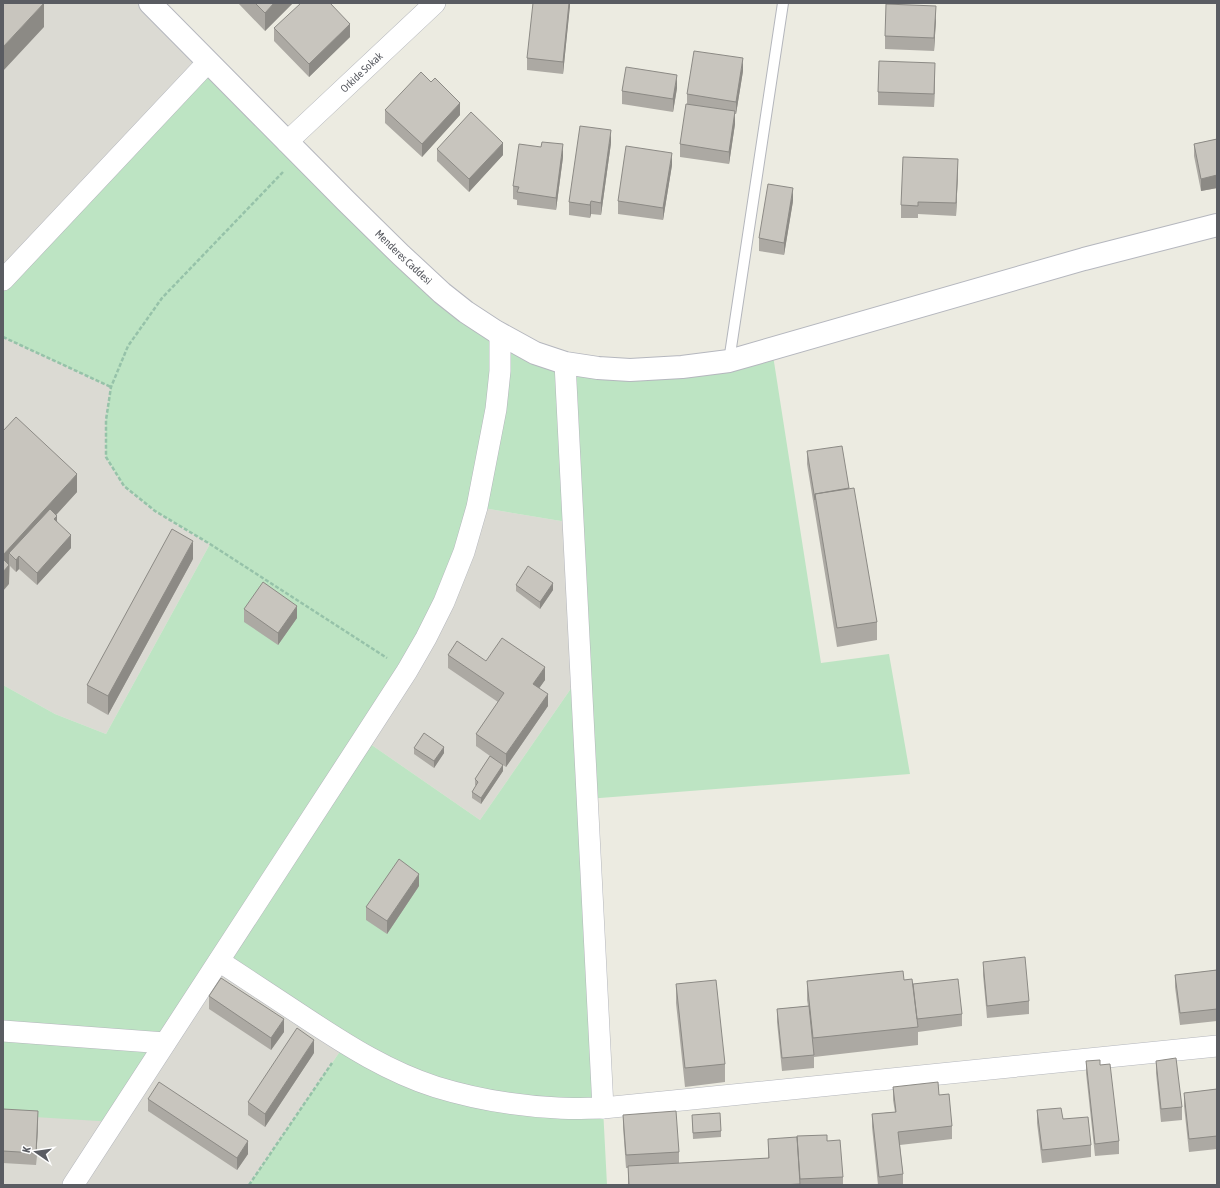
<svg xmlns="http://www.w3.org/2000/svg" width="1220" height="1188" font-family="'Asap Condensed',sans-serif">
<rect width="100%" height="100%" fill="#ecebe1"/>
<path fill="#dbdad3" d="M3,3h147l150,151 -194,303 18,29 31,25 55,33 -104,190 -51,-20 -52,-29z
M477,507l96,16 8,151 -101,146 -117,-81z
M219,961l126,83 -96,141h-246v-70z"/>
<path fill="#bde4c3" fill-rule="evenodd" d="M208,62l258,250 132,56 174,-19 49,314 68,-9 21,120 -323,25 20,386h-358l96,-141 -126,-83 -105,161 -111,-7v-430l52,29 51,20 104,-190 -55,-33 -31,-25 -18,-29v-37l5,-33 -108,-50v-57zM477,507l96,16 8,151 -101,146 -117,-81 101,-187z"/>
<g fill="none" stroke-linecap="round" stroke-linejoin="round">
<defs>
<path id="lane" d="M729,361l54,-358"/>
<g id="street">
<path id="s1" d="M287,142l148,-139"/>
<path d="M3,280l205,-218"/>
<path d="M565,363l38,745"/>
<path d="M219,961c29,19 59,39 88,58 41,27 82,53 129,68 39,12 81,19 122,21 15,1 30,0 45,0l614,-62"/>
<path d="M3,1031l162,12"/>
<path d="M73,1185l290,-446 44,-68 19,-33 18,-36 20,-50 13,-45 19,-98 4,-38v-37"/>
</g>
<g id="secondary">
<path id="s2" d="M150,3l196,198 55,54 41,38 24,19 29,19 40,22 30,10 33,5 32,2 52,-3 47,-6 355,-102 133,-34"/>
</g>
</defs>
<use href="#lane" stroke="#b4b6bc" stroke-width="12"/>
<use href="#street" stroke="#b4b6bc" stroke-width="22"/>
<use href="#secondary" stroke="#b5b7be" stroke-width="24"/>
<path stroke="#96c2a9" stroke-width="2.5" stroke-dasharray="4 2" stroke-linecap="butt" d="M283,172l-121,126 -34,48 -17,41 -5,33v37l18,29 31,25 55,33 177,114
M3,337l108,50
M249,1185l83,-122"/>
<use href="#lane" stroke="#fff" stroke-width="10"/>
<use href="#street" stroke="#fff" stroke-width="21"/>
<use href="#secondary" stroke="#fff" stroke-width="22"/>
</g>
<path fill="#aca9a3" d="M238,3h55l-28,28z
M570,3l-7,71 -36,-4v-12z
M936,19l-2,32 -49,-2v-13z
M274,28l76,9 -41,40 -35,-36z
M743,71l-7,43h-1v10l-6,40 -49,-7v-13l7,-40v-10z
M935,76l-1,31 -56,-2v-13z
M431,82l29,33 -38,42 -37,-34v-13z
M677,88l-4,24 -51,-8v-13z
M1217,139v49l-16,3 -7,-35v-12z
M611,143l-10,72 -10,-1 -1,4 -21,-3v-13z
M437,149l66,6 -34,37 -32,-31z
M563,157l-7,53 -39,-5v-5l-4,-1v-13z
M672,165l-9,55 -45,-6v-13z
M958,172l-2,44 -38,-2v4h-17v-13z
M793,201l-9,54 -25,-4v-13z
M3,431l74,61 -21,23 1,6 14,27 -34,37 -18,-16 -3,3 -6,-6 -1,18z
M807,451l42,37 28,134v18l-40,7 -30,-183z
M193,559l-85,156 -21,-12v-18z
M516,585l37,5 -13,19 -24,-18z
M244,609l53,9 -19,27 -34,-23z
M448,655l38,6 59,19 -6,8 9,18 -42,61 -3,-2v6l-22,33 -9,-6v-6l4,-6 -1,-1v-6l15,-23 -14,-10v-12l22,-32 -50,-34z
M414,748l30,5 -10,15 -20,-14z
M419,886l-32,48 -21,-14v-13z
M983,962l46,39v13l-42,4 -4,-43z
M1217,970v51l-37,4 -5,-38v-12z
M904,980l9,4 49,30v12l-44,6v13l-104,12v11l-32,3 -5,-49v-13l31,-3 -1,-6v-19z
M676,984l49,80v18l-40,5 -9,-84z
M209,996l75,36 -13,18 -62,-41z
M314,1053l-49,74 -17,-12v-13z
M1086,1061l14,4 19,76v13l-24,2 -9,-83z
M1156,1061l26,46v13l-21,2 -5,-49z
M893,1087l46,8 13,31v13l-52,6 3,29v11h-25l-6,-58v-13l23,-2 -2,-12z
M1217,1089v60l-28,3 -5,-46v-13z
M148,1099l100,55 -11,16 -89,-59z
M3,1109l35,14 -2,42 -33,-2z
M1037,1110l26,9 28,26v12l-49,6 -5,-40z
M623,1115l56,37v11l89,-5v-19l59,2 16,36v8h-215v-17h-2l-3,-41z
M692,1115l29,16v6l-28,2z"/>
<path fill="#8c8a85" d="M44,3v24l-41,44v-24z
M274,3h19l-28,28v-18z
M569,3h1v3l-7,68v-12z
M936,6v13l-2,32v-13z
M350,24v13l-41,40v-13z
M743,58v13l-7,43v-12z
M935,63v13l-1,31v-13z
M677,75v13l-4,24v-13z
M460,103v12l-38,42v-13z
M735,111v13l-6,40v-12z
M611,130v13l-10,72v-12z
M503,143v12l-34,37v-13z
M563,144v13l-7,53v-12z
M672,153v12l-9,55v-12z
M958,159v13l-2,44v-13z
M1217,175v13l-16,3v-12z
M793,188v13l-9,54v-12z
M591,201v13l-1,4v-13z
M77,474v18l-61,67 -7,-6v31l-6,7v-36z
M57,516v12l-3,-9z
M71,535v13l-34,37v-12z
M193,541v18l-85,156v-19z
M19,556v13l-3,3v-12z
M553,583v7l-13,19v-7z
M297,606v12l-19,27v-12z
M545,667v13l-12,17v-13z
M548,694v12l-42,61v-13z
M444,747v6l-10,15v-7z
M503,765v6l-22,33v-6z
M419,874v12l-32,48v-13z
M284,1019v13l-13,18v-12z
M314,1040v13l-49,74v-13z
M38,1111v12l-2,42v-12z
M248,1141v13l-11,16v-12z"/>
<path fill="#c8c5be" stroke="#8c8a85" d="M3,3h41l-41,44z
M255,3h19l-9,10z
M301,3h29l20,21 -41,40 -35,-36z
M533,3h36l-6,59 -36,-4z
M886,4l50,2 -2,32 -49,-2z
M694,51l49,7 -7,44 -49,-8z
M879,61l56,2 -1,31 -56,-2z
M626,67l51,8 -4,24 -51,-8z
M421,72l10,10 4,-4 25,25 -38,41 -37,-34z
M686,104l49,7 -6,41 -49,-8z
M471,112l32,31 -34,36 -32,-30z
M580,126l31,4 -10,73 -10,-2 -1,4 -21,-3z
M1217,139v36l-16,4 -7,-35z
M542,142l21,2 -7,54 -39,-6 2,-5 -6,-1 6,-42 22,3z
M626,146l46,7 -9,55 -45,-7z
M903,157l55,2 -2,44 -38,-1v4l-17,-1z
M768,184l25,4 -9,55 -25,-5z
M16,417l61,57 -74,81v-124z
M842,446l7,42 -34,6v6l-8,-49z
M854,488l23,134 -40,6 -22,-134z
M50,509l7,7 -3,3 17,16 -34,38 -18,-17 -3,4 -7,-7z
M172,529l21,12 -85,155 -21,-11z
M3,559l6,6 -6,7z
M528,566l25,17 -13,19 -24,-17z
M263,582l34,24 -19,27 -34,-24z
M502,638l43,29 -12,17 15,10 -42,60 -30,-20 28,-41 -56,-38 9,-14 29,20z
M424,733l20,14 -10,14 -20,-13z
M490,756l13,9 -22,33 -9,-6 6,-10 -3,-3z
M399,859l20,15 -32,47 -21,-14z
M1025,957l4,44 -42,5 -4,-44z
M1217,970v39l-37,4 -5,-38z
M903,971l1,9 8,-1 6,48 -105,11 -6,-57z
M221,978l63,41 -13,19 -62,-42z
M958,979l4,35 -45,5 -4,-35z
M716,980l9,84 -40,4 -9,-84z
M809,1006l5,49 -32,3 -5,-49z
M297,1028l17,12 -49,74 -17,-12z
M1176,1058l6,49 -21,2 -5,-48z
M1100,1060v5l10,-1 9,77 -24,3 -9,-83z
M159,1082l89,59 -11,17 -89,-59z
M938,1082l1,13 10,-1 3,32 -54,6 5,42 -24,3 -7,-63 24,-2 -3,-25z
M1217,1089v47l-28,3 -5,-46z
M1061,1108l2,11 25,-2 3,28 -49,5 -5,-40z
M3,1109l35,2 -2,42 -33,-2z
M676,1111l3,41 -53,3 -3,-40z
M720,1113l1,18 -28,2 -1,-18z
M827,1135v6l13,-1 3,37 -43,2 -3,-43z
M797,1137l3,47 -18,1h-153l-1,-19 141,-8 -1,-19z"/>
<g text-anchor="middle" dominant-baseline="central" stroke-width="3.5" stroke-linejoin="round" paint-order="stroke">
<g font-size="11" fill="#5a5c62" stroke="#fff">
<text stroke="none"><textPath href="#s1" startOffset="102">Orkide Sokak</textPath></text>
<text stroke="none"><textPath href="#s2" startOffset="359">Menderes Caddesi</textPath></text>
</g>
</g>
<rect width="1220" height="1188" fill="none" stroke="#5a5c62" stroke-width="8"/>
<g transform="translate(36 1152) rotate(283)" stroke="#ffffff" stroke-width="3" paint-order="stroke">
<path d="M0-3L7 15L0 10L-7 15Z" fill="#5a5c62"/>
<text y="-6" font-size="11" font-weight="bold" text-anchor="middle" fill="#5a5c62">K</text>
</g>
</svg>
